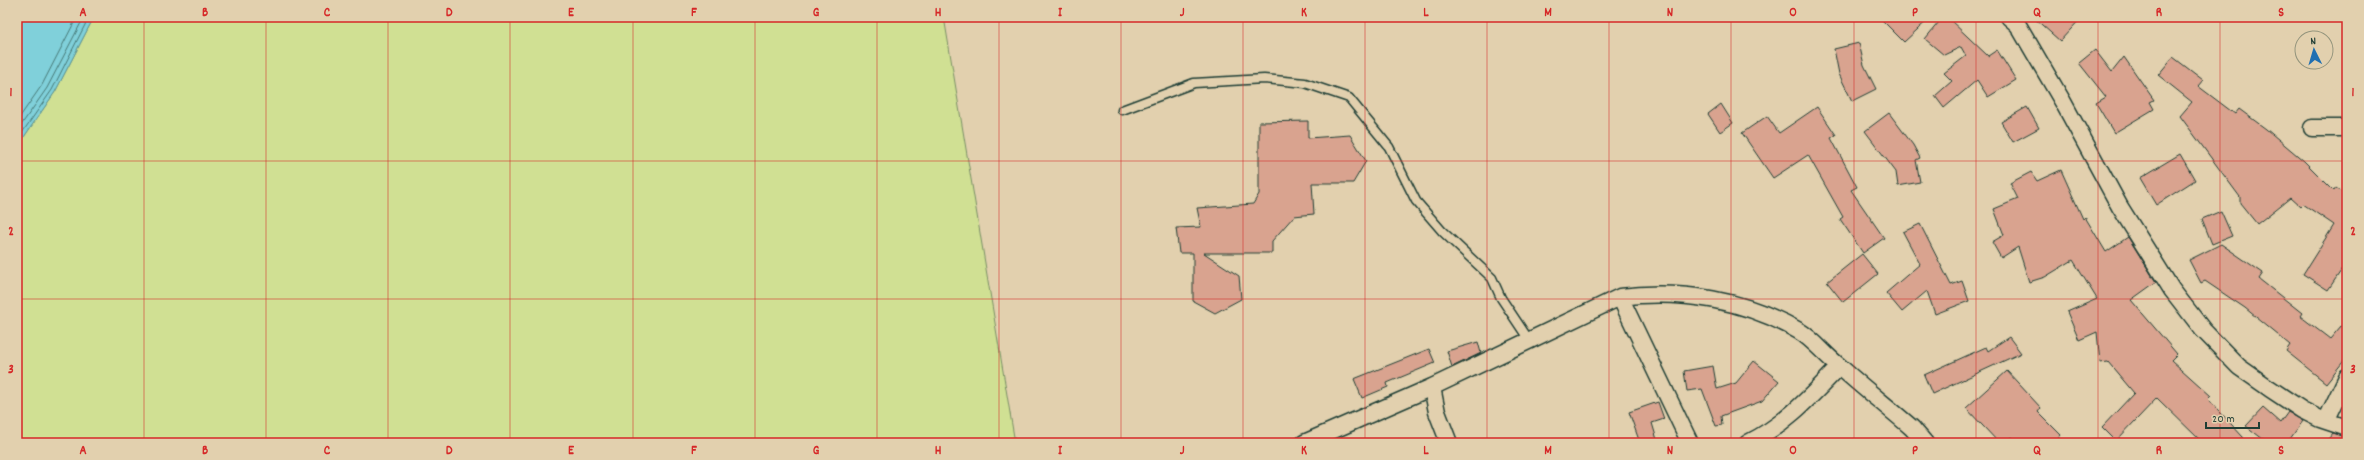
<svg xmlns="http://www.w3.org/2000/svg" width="2364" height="460" font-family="Dekko,sans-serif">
<rect width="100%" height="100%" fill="#e2d0ae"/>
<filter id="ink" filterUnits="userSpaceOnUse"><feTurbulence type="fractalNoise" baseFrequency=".025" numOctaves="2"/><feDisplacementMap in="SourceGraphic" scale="8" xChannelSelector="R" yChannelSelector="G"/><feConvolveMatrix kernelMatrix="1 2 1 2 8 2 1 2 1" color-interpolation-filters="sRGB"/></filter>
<g filter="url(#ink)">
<path fill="#d0e093" stroke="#788e64" d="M94,17h850l71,426h-998v-296l38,-55z"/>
<path fill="#80d0da" stroke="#599598" d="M17,17h77l-39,75 -38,55z"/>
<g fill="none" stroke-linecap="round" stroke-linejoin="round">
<path stroke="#467876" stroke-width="1" d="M17,121l25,-36 35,-68
M17,131l30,-43 37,-71
M17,140l35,-50 37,-73"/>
</g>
<path fill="#d9a38f" stroke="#1f3d34" d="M1879,17h52l-27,25z
M1943,17l3,3 2,-2 40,38 9,-6 19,30 -28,17 -11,-17 -33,28 -9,-12 17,-15 -8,-8 22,-17 -5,-9 -17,8 -19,-16z
M2033,17h49l-22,24z
M1859,43l5,22 12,24 -24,12 -13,-27 -5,-25z
M2095,50l17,22 12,-15 30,43 -4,2 4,7 -40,24 -18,-30 10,-6 -27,-34z
M2173,57l30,23 -5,6 37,28 4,-5 27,20 38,32 30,30 2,-3 11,8v66l-19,28 -25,-16 31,-49 -31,-21 -3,3 -10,-9 -33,26 -17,-21v-6l-60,-81 12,-14 -34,-27z
M1721,104l12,19 -13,9 -12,-18z
M1817,107l19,28 -5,3 26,49 -6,3 33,48 -21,15 -23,-34 3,-2 -35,-62 -35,23 -31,-45 25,-17 12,17z
M2027,107l12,21 -26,14 -12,-20z
M1889,113l24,32 7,13 -4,2 4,22 -22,4 -2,-14 -31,-41z
M1308,121v17l42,-3 16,26 -13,22h-41l2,31 -20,2 -22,25v12h-68l35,23 2,23 -26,14 -22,-12v-48h-14l-3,-25 25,-1 -4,-19 56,-4 6,-10v-72z
M2180,154l15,26 -39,25 -16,-27z
M2061,170l22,49 2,-2 21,35 22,-15 28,45 -25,18 46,54 -6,6 40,36 -3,3 35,38 -7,6h-33l-46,-45 -41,43 -14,-14 32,-34 -26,-31 -8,1 -3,-31 -18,8 -12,-28 30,-13 -24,-39 -28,17 -16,5 -11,-35 -17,11 -9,-16 12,-7 -10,-26 24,-10 -8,-16 21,-11 6,9z
M2221,211l11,25 -20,8 -10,-25z
M1920,224l31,61 11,-4 7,20 -34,13 -8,-23 -25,21 -16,-19 34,-29 -17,-32z
M2221,244l42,29 -4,6 43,34 -2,3 30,23 17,-20v38l-21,26 -40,-32 4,-6 -45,-37 -40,-27 -4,2 -12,-23z
M1862,254l16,20 -35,28 -16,-20z
M2009,337l12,16 -89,41 -8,-19 62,-28 2,4z
M1478,342l3,11 -29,14 -5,-16z
M1429,349l6,14 -48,20 1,4 -26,11 -8,-19z
M1754,361l25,20 -17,20 -41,15 1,9 -6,1 -14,-37 -15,2 -3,-20 29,-5 4,23 19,-6z
M2007,371l34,37 -3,4 23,23 -7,8h-36l-6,-6 -6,6h-7l-33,-35z
M1658,402l6,17 -12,4 6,20h-18l-11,-31z
M2263,408l17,15 8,-11 15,9 -16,22h-19l-22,-17z
M2333,433l14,4v6h-22z"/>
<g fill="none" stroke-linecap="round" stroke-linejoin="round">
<defs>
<path id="lane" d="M1122,110l72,-27 70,-4 41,4 44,15 40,49 27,54 26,30 50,47 9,20 28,42"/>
<path id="street" d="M2009,17l9,8 45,77 57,105 52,83 31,40 36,37 30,21 33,22 18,9 27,9
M2312,128h35
M1620,297l70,146
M1432,387l5,25 12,31
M2326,421l21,-44
M1304,443l128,-56 188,-90c61,-8 126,3 179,34 14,8 26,24 39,34 24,22 50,42 74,63l13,15
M1748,443c37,-18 63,-47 91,-76"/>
</defs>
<use href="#lane" stroke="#1f3d34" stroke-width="11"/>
<use href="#street" stroke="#1f3d34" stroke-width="19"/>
<use href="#lane" stroke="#e2d0ae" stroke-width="8"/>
<use href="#street" stroke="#e2d0ae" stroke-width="16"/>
</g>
</g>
<path fill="none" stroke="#d62828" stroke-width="1" stroke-opacity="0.55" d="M144,17v426M266,17v426M388,17v426M510,17v426M633,17v426M755,17v426M877,17v426M999,17v426M1121,17v426M1243,17v426M1365,17v426M1487,17v426M1609,17v426M1731,17v426M1854,17v426M1976,17v426M2098,17v426M2220,17v426M17,161h2330M17,299h2330"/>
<rect width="2364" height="460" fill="none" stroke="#e2d0ae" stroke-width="44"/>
<g transform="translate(2314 50) rotate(355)"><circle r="19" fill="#e2d0ae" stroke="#94957d"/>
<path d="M0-3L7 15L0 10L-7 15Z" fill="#1f6fb2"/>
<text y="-6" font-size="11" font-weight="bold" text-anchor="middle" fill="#1f3d34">N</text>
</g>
<path d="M2206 422v6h53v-6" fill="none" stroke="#1f3d34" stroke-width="2"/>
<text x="2212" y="422" font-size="12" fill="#1f3d34" stroke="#e2d0ae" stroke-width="3" paint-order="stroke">20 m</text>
<rect x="22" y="22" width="2320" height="416" fill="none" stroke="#d62828" stroke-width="1.5"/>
<g font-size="13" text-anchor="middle" font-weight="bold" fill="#d62828">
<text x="83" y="16">A</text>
<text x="205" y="16">B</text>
<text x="327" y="16">C</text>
<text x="449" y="16">D</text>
<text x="571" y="16">E</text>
<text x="694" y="16">F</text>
<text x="816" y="16">G</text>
<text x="938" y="16">H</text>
<text x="1060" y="16">I</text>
<text x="1182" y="16">J</text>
<text x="1304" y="16">K</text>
<text x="1426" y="16">L</text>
<text x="1548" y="16">M</text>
<text x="1670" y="16">N</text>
<text x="1793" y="16">O</text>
<text x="1915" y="16">P</text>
<text x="2037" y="16">Q</text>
<text x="2159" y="16">R</text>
<text x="2281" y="16">S</text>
<text x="11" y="96">1</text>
<text x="2353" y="96">1</text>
<text x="11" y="235">2</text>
<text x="2353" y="235">2</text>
<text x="11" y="373">3</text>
<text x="2353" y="373">3</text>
<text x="83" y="454">A</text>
<text x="205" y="454">B</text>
<text x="327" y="454">C</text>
<text x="449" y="454">D</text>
<text x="571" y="454">E</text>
<text x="694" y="454">F</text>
<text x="816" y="454">G</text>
<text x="938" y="454">H</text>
<text x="1060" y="454">I</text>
<text x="1182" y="454">J</text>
<text x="1304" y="454">K</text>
<text x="1426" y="454">L</text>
<text x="1548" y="454">M</text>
<text x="1670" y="454">N</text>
<text x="1793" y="454">O</text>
<text x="1915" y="454">P</text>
<text x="2037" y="454">Q</text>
<text x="2159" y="454">R</text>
<text x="2281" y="454">S</text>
</g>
</svg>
